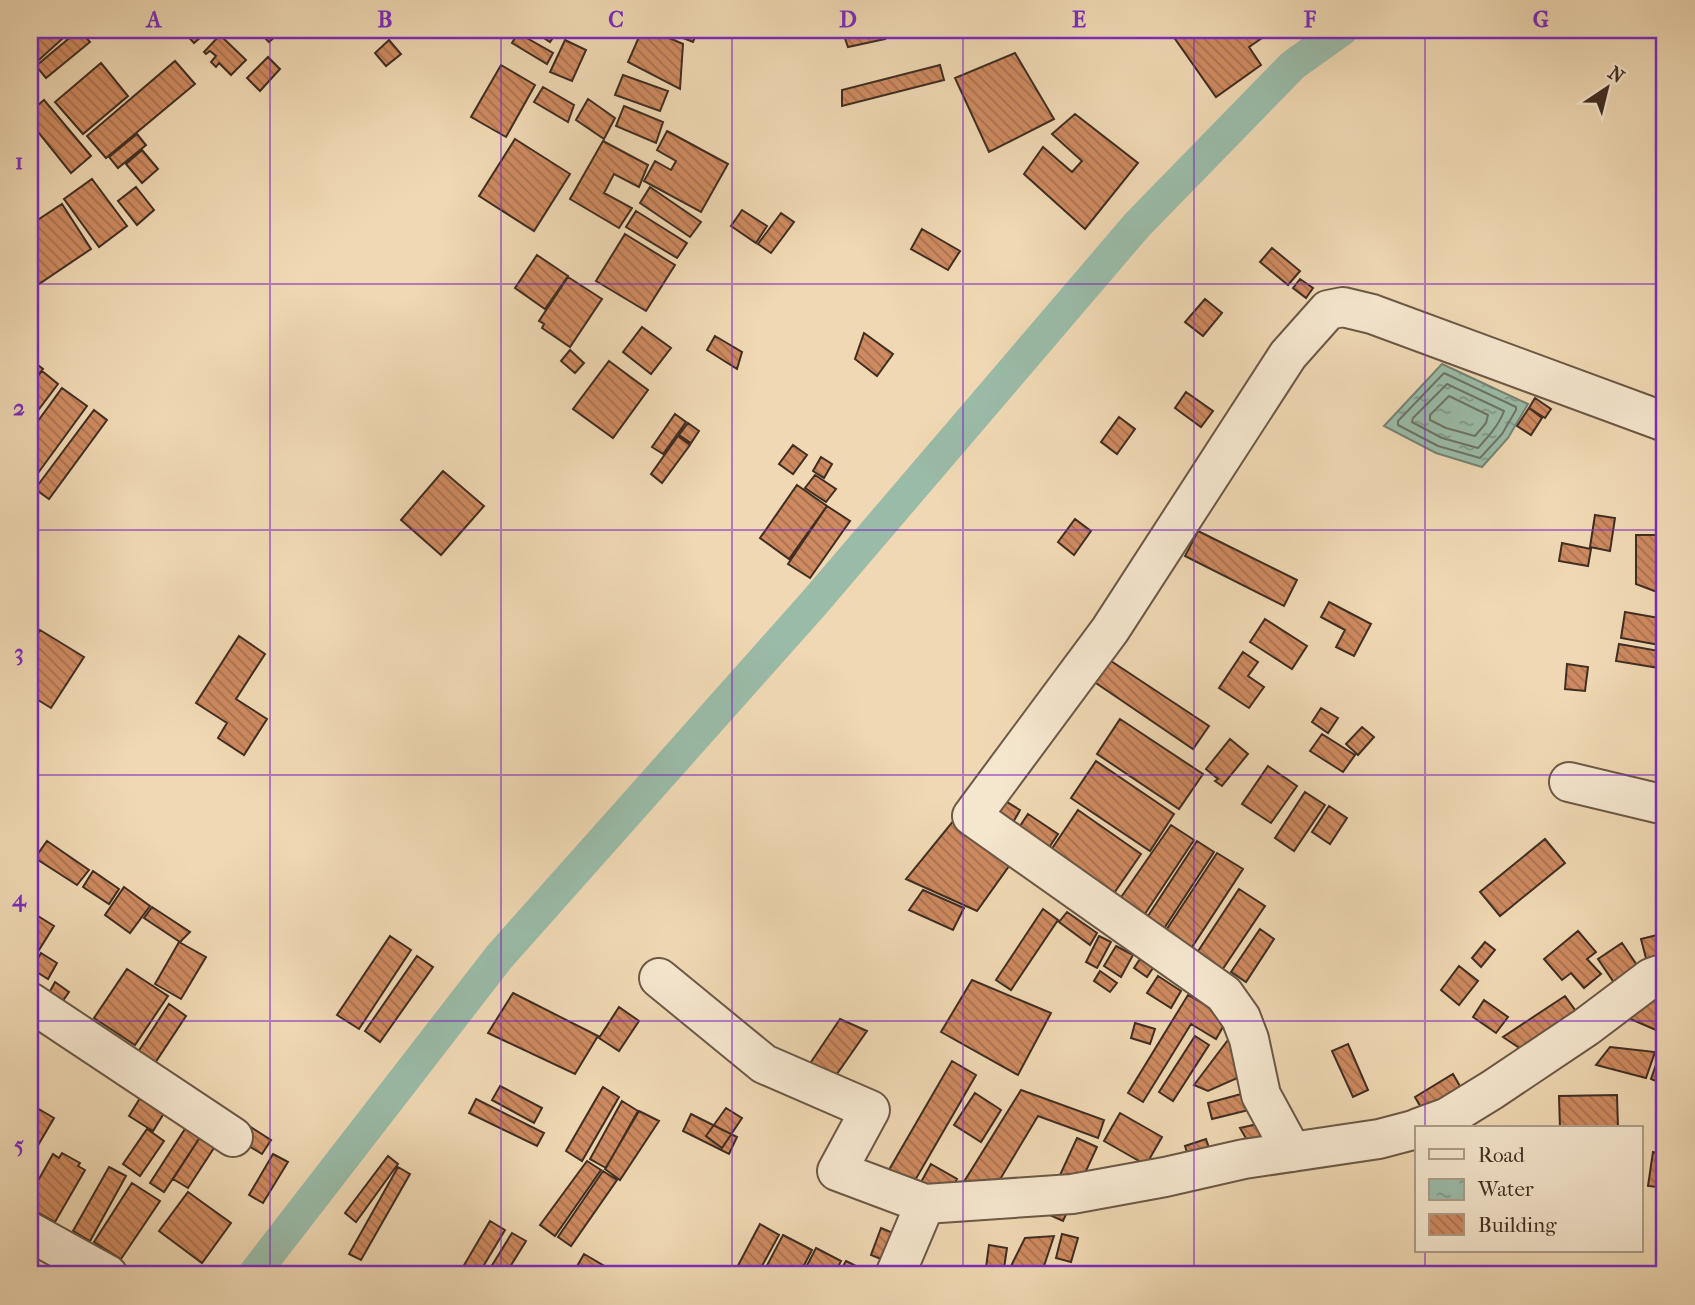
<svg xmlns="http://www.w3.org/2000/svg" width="1695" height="1305" font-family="'IM FELL French Canon',serif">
<defs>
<pattern id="water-ripples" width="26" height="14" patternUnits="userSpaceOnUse" patternTransform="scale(1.75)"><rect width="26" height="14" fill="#9abba8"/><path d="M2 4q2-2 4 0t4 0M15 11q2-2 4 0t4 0" fill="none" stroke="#7f9888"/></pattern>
<pattern id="building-back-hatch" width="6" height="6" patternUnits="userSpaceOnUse" patternTransform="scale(1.75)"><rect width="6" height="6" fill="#ce8a60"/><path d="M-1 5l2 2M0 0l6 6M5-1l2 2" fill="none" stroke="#a9714f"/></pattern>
</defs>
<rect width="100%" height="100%" fill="#efd8b3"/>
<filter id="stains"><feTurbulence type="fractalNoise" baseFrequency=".00286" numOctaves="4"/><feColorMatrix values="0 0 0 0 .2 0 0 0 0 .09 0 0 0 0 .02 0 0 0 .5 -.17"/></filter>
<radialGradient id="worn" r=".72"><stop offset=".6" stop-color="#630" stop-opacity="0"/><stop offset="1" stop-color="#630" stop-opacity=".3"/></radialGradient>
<path fill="url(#water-ripples)" stroke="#768372" stroke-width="2" d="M1442,364l86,40 -20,34 -26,29 -46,-14 -52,-27z"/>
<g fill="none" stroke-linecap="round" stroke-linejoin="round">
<path stroke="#6d7465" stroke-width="2" d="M1444,373l72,34v3l-14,24 -22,24 -42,-12 -40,-21v-4z
M1447,384l57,27c-5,14 -16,26 -26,37l-36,-10 -30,-16 1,-4z
M1449,396l39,19 -2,8 -11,13 -29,-8 -16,-8v-5z"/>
<path stroke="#9abba8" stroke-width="32" d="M253,1275l246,-318 315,-354 323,-378 156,-160 49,-35"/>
</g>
<path fill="url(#building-back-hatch)" stroke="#402e22" stroke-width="2" d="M46,30h26l-42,38v-24z
M79,30l11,12 -44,36 -10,-12z
M182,30h27l-15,13z
M257,30h25l-13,12z
M532,30h26l-8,12z
M642,30h9l32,14 -3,45 -52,-27z
M663,30h35l-5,12z
M773,30h40v5l-39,1z
M842,30h39l4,9 -37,8z
M1182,30h79l4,6 -16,11 12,18 -45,32 -43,-61z
M518,33l35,20 -6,11 -35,-21z
M220,35l26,25 -15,15 -12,-12 -3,4 -5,-5 5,-6 -6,-5 -4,3 -2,-2z
M389,40l12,14 -15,12 -11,-13z
M565,40l21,10 -14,31 -22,-9z
M1015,53l39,66 -65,33 -34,-74z
M268,57l12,12 -20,22 -13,-13z
M175,61l20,23 -89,74 -19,-22z
M101,63l27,33 -45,38 -28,-32z
M501,65l34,20 -29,52 -35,-20z
M940,65l4,15 -102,26v-16z
M623,75l45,16 -8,20 -45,-16z
M543,87l31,18 -6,17 -34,-20z
M588,99l27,19 -11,21 -28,-19z
M44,100l47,56 -20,17 -41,-51v-10z
M624,106l39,16 -7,21 -40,-17z
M1075,114l63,49 -53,66 -61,-55 19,-27 29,25 10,-11 -30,-27z
M667,131l61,33 -27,48 -57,-31 11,-20 16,9 5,-9 -19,-11z
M137,134l9,11 -28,23 -9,-11z
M515,139l55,35 -36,57 -55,-35z
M603,141l45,24 -9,22 -25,-13 -10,19 28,15 -13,20 -49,-29z
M142,150l16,19 -16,14 -16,-19z
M92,179l35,47 -28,21 -35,-48z
M136,187l18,23 -17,15 -19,-24z
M650,187l51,35 -11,15 -50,-34z
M62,204l29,45 -61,41v-65z
M742,210l25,16 -11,17 -25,-17z
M636,211l51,32 -10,15 -51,-31z
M781,213l13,9 -23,31 -13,-9z
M922,229l38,22 -12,19 -37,-21z
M625,234l50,31 -29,46 -50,-30z
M1272,248l28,23 -12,14 -28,-23z
M537,255l31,21 -23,33 -30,-21z
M568,277l34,22 -32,48 -28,-19 2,-4 -5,-3z
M1300,279l13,9 -7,10 -13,-10z
M1205,299l17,14 -19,23 -18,-14z
M642,327l29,21 -20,26 -28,-22z
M864,333l29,21 -16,22 -22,-17z
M715,336l27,16 -5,17 -30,-19z
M570,350l14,13 -9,10 -14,-12z
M30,359l13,10 -13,16z
M609,361l39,29 -35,48 -40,-29z
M42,371l16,13 -28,37v-35z
M62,388l25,18 -57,78v-52z
M1186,392l27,19 -12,16 -26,-19z
M1535,398l16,11 -6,9 -16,-10z
M1529,408l13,10 -11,17 -14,-9z
M94,410l13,10 -58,79 -14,-10z
M675,414l11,8 -23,32 -11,-7z
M1119,417l16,12 -18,25 -16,-12z
M688,423l11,8 -8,12 -12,-8z
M678,436l12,9 -28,38 -11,-9z
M793,445l14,10 -14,19 -14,-10z
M821,457l11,7 -8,14 -11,-7z
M443,471l41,35 -43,49 -40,-35z
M815,475l21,14 -10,13 -21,-14z
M797,485l30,21 -38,53 -29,-21z
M827,506l23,15 -40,57 -22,-14z
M1595,515l20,3 -5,33 -20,-4z
M1075,519l16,12 -17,24 -16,-13z
M1198,531l99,49 -13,26 -99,-50z
M1636,535h29v60l-29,-11z
M1562,543l29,6 -3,17 -29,-5z
M1329,602l42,22 -17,32 -18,-9 9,-17 -24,-13z
M1625,612l40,7v27l-44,-8z
M1265,619l42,27 -15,23 -42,-27z
M40,630l44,27 -33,51 -21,-13v-48z
M239,636l26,18 -29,45 31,20 -23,36 -26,-17 9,-15 -31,-20z
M1619,644l46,8v17l-49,-8z
M1243,652l15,10 -10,14 16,11 -15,21 -30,-20z
M1108,659l101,67 -16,23 -100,-68z
M1567,664l21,3 -3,24 -20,-2z
M1321,708l17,10 -10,15 -16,-11z
M1120,719l83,55 -24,35 -82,-55z
M1362,727l12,10 -16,18 -12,-11z
M1322,734l33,21 -12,17 -33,-21z
M1230,739l18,15 -26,32 -7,-5 3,-2 -12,-10z
M1096,761l78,53 -24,37 -79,-53z
M1268,766l29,20 -26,37 -29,-19z
M989,791l31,19 -9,16 -32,-20z
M1305,792l20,13 -31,46 -19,-13z
M967,804l57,41 -47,66 -71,-32z
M1329,806l18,12 -17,26 -18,-12z
M1078,810l63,44 -29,42 -63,-43z
M1028,814l30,20 -10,15 -30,-20z
M1171,825l23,15 -65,98 -25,-16z
M1545,839l20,24 -65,53 -20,-24z
M47,841l42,29 -12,15 -42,-27z
M1197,841l17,11 -64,98 -17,-11z
M1217,853l26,16 -64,98 -26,-17z
M93,871l26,18 -10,15 -26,-17z
M124,887l26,19 -20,27 -25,-18z
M1239,889l26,17 -53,79 -25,-17z
M923,890l41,18 -11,22 -44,-20z
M152,907l38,25 -10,10 -36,-24z
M1043,909l15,11 -47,70 -15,-10z
M30,911l24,15 -20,32 -4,-3z
M1067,912l30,21 -7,12 -31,-23z
M1260,929l14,10 -28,43 -15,-10z
M1578,931l18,21 -9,7 14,15 -17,14 -13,-15 -9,7 -18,-21z
M1665,933v28l-17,5 -7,-27z
M390,936l21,14 -52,79 -22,-14z
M1099,936l12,6 -14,26 -11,-6z
M179,942l27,15 -25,42 -26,-15z
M1485,942l10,8 -14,17 -9,-9z
M1622,943l21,31 -24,16 -21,-31z
M1116,946l17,9 -12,22 -17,-11z
M41,953l16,10 -9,16 -16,-10z
M417,956l16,11 -53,75 -15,-11z
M1140,959l13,9 -6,9 -13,-9z
M1459,966l19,15 -19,24 -18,-15z
M127,969l41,27 -33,49 -41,-27z
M1100,971l17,12 -7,9 -16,-11z
M1158,976l23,15 -10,17 -24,-15z
M972,980l79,33 -33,62 -77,-43z
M55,982l14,10 -7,10 -13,-9z
M1665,991v34l-2,8 -44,-19z
M513,993l85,43 -23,38 -87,-41z
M1188,995l40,23 -12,21 -25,-15 -48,78 -15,-9z
M1565,996l18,25 -53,34 -27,-18z
M1484,1000l24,17 -12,16 -23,-16z
M169,1004l17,12 -31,47 -17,-11z
M619,1007l20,14 -20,30 -20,-13z
M840,1019l27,12 -35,50 -23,-16z
M1135,1023l20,6 -5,15 -19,-6z
M1234,1032l17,40 -43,19 -14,-6z
M1195,1036l14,9 -36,56 -14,-9z
M1348,1044l20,46 -15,7 -21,-46z
M1610,1047l45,5 -9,26 -50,-13z
M1658,1059l7,2v24l-14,-6z
M952,1061l24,14 -77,133 -24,-14z
M1453,1074l12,21 -38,23 -12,-21z
M500,1086l42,22 -8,15 -42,-23z
M603,1087l16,10 -37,64 -16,-10z
M145,1090l24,15 -16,26 -24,-15z
M1021,1090l83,30 -6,18 -60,-22 -60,100 -26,-15z
M1256,1090l5,17 -49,12 -4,-16z
M975,1093l26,17 -20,32 -27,-17z
M1617,1095l1,33h-58l-1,-32z
M476,1099l68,34 -7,13 -68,-33z
M622,1101l16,10 -32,57 -16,-9z
M37,1108l17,10 -24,41v-39z
M726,1108l16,10 -20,30 -16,-12z
M639,1111l20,10 -39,59 -15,-11z
M1120,1113l42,24 -16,28 -42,-24z
M691,1114l46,23 -8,17 -46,-23z
M194,1115l14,10 -44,67 -14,-9z
M1262,1123l4,50 -26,-45z
M246,1124l25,16 -9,14 -25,-15z
M208,1125l15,9 -35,54 -15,-9z
M1659,1127l6,1v20l-9,-1z
M147,1129l17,12 -24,35 -17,-12z
M1077,1138l20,9 -34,74 -20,-9z
M1206,1139l12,35 -22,7 -11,-35z
M1653,1152l12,3v33l-17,-2z
M62,1153l18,10 -2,3 7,4 -30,52 -25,-14v-13l23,-41 6,4z
M273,1154l15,8 -25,41 -14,-8z
M388,1156l10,8 -42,58 -11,-9z
M587,1161l14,9 -46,66 -15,-11z
M931,1164l26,15 -21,39 -27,-14z
M109,1167l17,9 -36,65 -17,-10z
M398,1167l12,7 -49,86 -12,-6z
M603,1171l14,9 -46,66 -13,-9z
M132,1183l28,18 -39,58 -27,-17z
M188,1192l43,31 -29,40 -43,-32z
M490,1221l15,9 -27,45h-14l-4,-3z
M760,1224l19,11 -22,40h-24z
M881,1228l45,19 -11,26 -44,-18z
M512,1233l14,8 -21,34h-19z
M1062,1234l16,4 -7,24 -15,-4z
M783,1235l29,15 -13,25h-37z
M1054,1236l-10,30 13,2 -4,7h-30l-15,-3 17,-34z
M989,1245l18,3 -4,27h-18z
M816,1248l25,13 -7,14h-32z
M584,1254l36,21h-32l-12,-7z
M846,1261l14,7 -3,7h-19z"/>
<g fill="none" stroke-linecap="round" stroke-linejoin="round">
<defs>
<path id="minor" d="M1569,782l96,23
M659,978l105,86 106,46 -33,61 88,33
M30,1002l203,135
M1418,1128l30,-11 44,-27 94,-63 65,-49 14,-5
M1292,1152l-31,-57 -12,-56 -8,-21 -17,-24 -252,-178 138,-186 178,-275 40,-45 15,-3 29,7 293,108
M30,1232l78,43
M895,1275l30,-71 147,-10 93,-17 79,-18 135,-20 38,-10"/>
</defs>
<use href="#minor" stroke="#6c5846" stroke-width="42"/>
<use href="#minor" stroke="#f5e6ce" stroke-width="38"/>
</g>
<path fill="none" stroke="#7b2cbf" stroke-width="2" stroke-opacity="0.55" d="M270,30v1245M501,30v1245M732,30v1245M963,30v1245M1194,30v1245M1425,30v1098M30,284h1635M30,530h1635M30,775h1635M30,1021h1635M1425,1251v24"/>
<rect width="1695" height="1305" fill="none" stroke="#efd8b3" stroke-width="77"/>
<rect x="1415" y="1126" width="228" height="126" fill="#f5e6ce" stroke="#ad9c89" stroke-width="2"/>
<rect x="1429" y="1149" width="35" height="10" fill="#f5e6ce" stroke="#ad9c89" stroke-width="2"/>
<text x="1478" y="1162" font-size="21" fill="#402e22">Road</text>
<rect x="1429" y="1179" width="35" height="21" fill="url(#water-ripples)" stroke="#ad9c89" stroke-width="2"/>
<text x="1478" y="1196" font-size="21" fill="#402e22">Water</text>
<rect x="1429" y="1214" width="35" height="21" fill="url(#building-back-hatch)" stroke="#ad9c89" stroke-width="2"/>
<text x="1478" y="1232" font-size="21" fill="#402e22">Building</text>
<g transform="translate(1607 88) rotate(35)" stroke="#f5e6ce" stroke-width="5" paint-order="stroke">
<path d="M0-5L12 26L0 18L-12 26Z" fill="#402e22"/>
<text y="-10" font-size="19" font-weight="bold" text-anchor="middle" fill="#402e22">N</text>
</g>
<rect x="38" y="38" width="1618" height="1228" fill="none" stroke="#7b2cbf" stroke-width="2.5"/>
<g font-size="23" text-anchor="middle" font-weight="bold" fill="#7b2cbf">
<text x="154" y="27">A</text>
<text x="385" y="27">B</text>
<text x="616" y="27">C</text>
<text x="848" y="27">D</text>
<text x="1079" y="27">E</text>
<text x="1310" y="27">F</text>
<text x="1541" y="27">G</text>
<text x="19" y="169">1</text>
<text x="19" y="415">2</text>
<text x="19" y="660">3</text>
<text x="19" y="906">4</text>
<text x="19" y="1152">5</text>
</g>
<rect width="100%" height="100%" filter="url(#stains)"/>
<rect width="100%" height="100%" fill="url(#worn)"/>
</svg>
